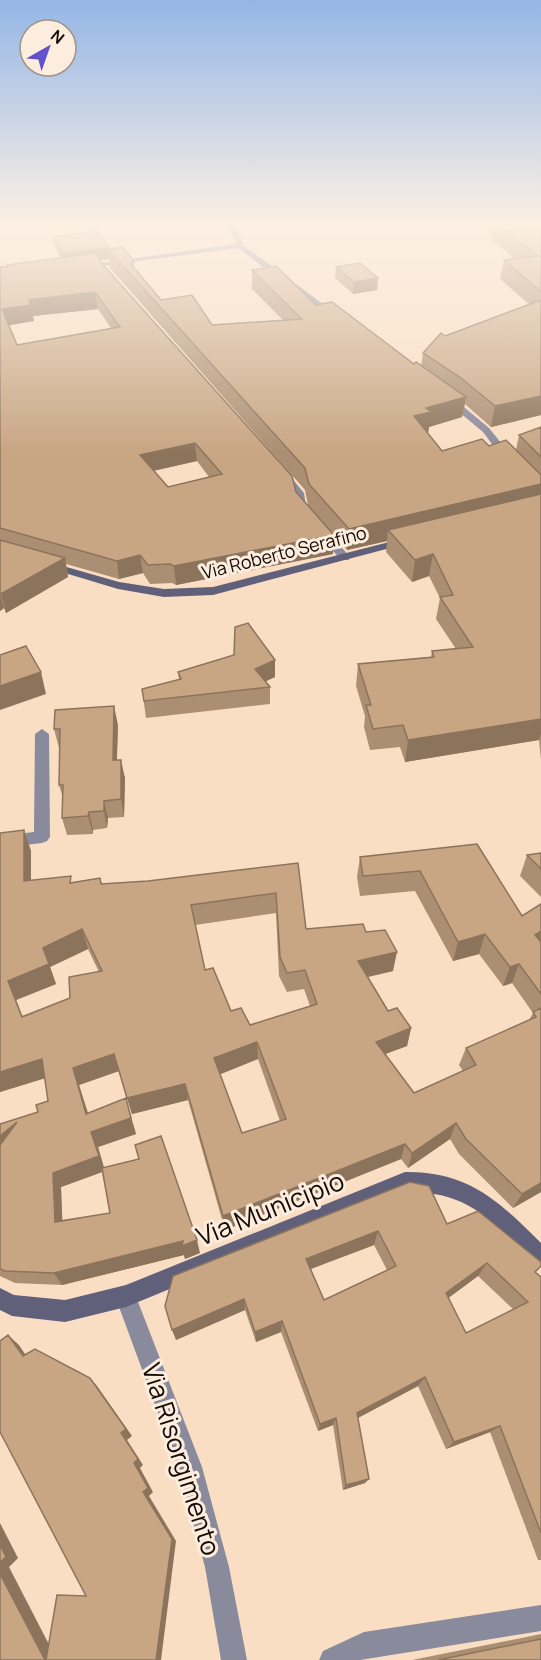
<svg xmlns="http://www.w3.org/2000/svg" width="541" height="1660" font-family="Manrope,sans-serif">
<rect width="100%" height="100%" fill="#f9dec4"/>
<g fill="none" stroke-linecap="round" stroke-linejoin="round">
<path fill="#8a8a9d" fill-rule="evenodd" d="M227,221h8l8,24 95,70v4h-6l-94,-71 -153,20 -4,-2 155,-22z
M446,397h6l37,31 24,30 -1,2h-8l-21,-28 -37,-31z
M282,470l4,1 18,22 2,13 43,50v4h-8l-44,-51 -3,-16 -17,-20z
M42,729l7,5 1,103 -3,4 -5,2 -42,5v-12l34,-4 1,-98z
M126,1285l7,4 69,178 27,100 18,93h-26l-16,-93 -27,-100 -63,-171 4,-7z
M541,1605v26l-181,29h-41l4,-9 41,-19z"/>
<path fill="#60607b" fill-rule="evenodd" d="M405,538l6,3 -2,2 -196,52 -49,2 -46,-8 -73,-22 -2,-2 6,-3 70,20 45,7 49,-2z
M405,1172c63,-1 94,29 136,71v24l-7,-3c-43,-43 -63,-73 -129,-72l-279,115 -61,15 -53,-6 -12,-6v-22l14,7 51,5 61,-15z"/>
</g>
<path fill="#ac8f72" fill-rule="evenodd" d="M479,221h62v194l-50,12 -26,-23 -3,13 -33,10 -1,6 14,18 47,-5 27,4 3,-15 22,-8v333l-2,-20 -134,22 -5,-15 -30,3 -6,-23 1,-11 -9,-30 2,-22 73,-7 1,-6 24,-2 -20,-30 4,-21 -11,-22 -17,6 -26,-30 1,-11 -40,9 -39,-45 -3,-15 -195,-222 -1,-9 -9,1 4,6 192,226 38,43 -1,19 -157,31 -4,-2 -22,1 -7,-11 -24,6 -53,-15 2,13 -62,36 -2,-5 -4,3v-344l61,-9 -6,-10 -2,-11 56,11v1l25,13v6l27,32 51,25 71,-5 -31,-31v-19l64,35 98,59 7,2 2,-13 22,-17 84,-32 -29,-25 4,-19 11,-1 -24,-20 1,-8zM98,309l13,19 -94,17 -9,-20 26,-4 -1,-5zM197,461l12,16 -41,10 -14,-16z
M336,267l42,11 -1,12 -24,4 -18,-16z
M275,660v17l-9,4 4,6v17l-124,14 -4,-29 37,-9 -1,-8z
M118,725l-1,35 8,18 -1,39 -16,1 -1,10 -14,2v4l-26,1 -5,-17 1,-20 -4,-13v-37l-5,-19z
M24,830l7,21v29l42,2 27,-4 2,6 46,-3 150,-18 8,66 60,3 27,39 -26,6 21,34 23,17 -4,18 -22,8 29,39 49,-22 -4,-6 7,-17 63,-28 4,-7 -21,-30 -9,3 -24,-32 -26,7 -38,-70 -55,5 -3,-19 3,-20 117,-13 45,72 19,-12v288l-28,16 -54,-54 -9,-15 -42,29 -7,-9 -176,71 -37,-130 -56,14 -13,-43 -40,14 9,28 38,-15 10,36 -38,13 6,21 96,85 -15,6 -1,-4 -122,30 -47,-2 -15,-7v-152l38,-12 10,-11 -3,-23 -45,14v-259zM276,913l3,63 8,16 17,-3 6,17 -60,19 -19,-14 -26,-41 -10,-45zM88,949l11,23 -29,26 -48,18 -6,-16 40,-16 -6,-17zM258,1059l22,62 -38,12 -22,-59zM102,1172l8,41 -48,7 -1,-33z
M541,853v44l-21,-21 7,-21z
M410,1182l37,42 89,49 5,4v283h-3l-48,-128 -44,17 -28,-63 -60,32 7,65 -22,7 -10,-65 -15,6 -37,-99 -25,10 -11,-32 -69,30zM374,1245l13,25 -63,30 -13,-31zM478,1276l35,33 -47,24 -18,-35z
M541,1634v26h-129z"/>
<path fill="#8c745c" d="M109,248v11l-44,6 -2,-11z
M378,278l-1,12 -24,4 1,-12z
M95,292l3,17 -65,7 1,5 -29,5 -3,-17 27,-9z
M541,396v19l-50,12 4,-21z
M466,397l-4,20 -33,10 -1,6 -17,4 3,-21 12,-8z
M195,443l2,18 -55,12 -2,-18z
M541,484v21l-153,25 -1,11 -40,9 2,-21z
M334,535l-1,19 -157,31 -2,-19z
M433,554l-4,22 -17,6 3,-22z
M140,555l3,18 -24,6 -2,-18z
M65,558l3,19 -62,36 -5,-19z
M0,594l4,14 -4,3z
M275,660v17l-19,9 -1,-17z
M41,672l5,22 -46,16v-24z
M114,706l4,19 -2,53 -3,-18z
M541,719v15l-2,6 -134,22 3,-22z
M121,760l4,18 -1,39 -3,-18z
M104,801l4,17 -1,10 -3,-17z
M89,812l4,18v4l-5,-18z
M24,830l7,21v50l-7,-20z
M82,929l6,20 -38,18 6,17 -40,16 14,35 -22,-54 35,-33z
M541,931v15l-6,-11z
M485,934l-6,20 -26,7 5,-19z
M397,952l-4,19 -38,9 3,-19z
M519,964l-7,19 -9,3 7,-19z
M411,1028l-4,18 -35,13 4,-17z
M257,1042l1,17 -42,17 -2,-18z
M114,1054l5,17 -40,14 14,45 -7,-16 -13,-46z
M42,1059l7,18 -49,15v-20z
M185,1084l3,16 -56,14 -5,-16z
M131,1118l5,16 -38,13 7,24 -44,16 2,48 -8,-13 -2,-49 38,-41z
M17,1122l-17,37v-23z
M456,1123l-6,16 -42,29 4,-15z
M405,1144l-4,15 -176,71 -2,-14z
M541,1183v9l-28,16 9,-14z
M378,1231l-4,14 -69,26 1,-12z
M197,1240l3,13 -15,6 -1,-4 -122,30 -8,-12 129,-32z
M487,1263l-9,13 -39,29 7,-12z
M244,1299l1,11 -69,30 -4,-10z
M282,1321l-1,11 -25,10 -1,-10z
M8,1335l11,10 14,21 -10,-10z
M425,1377l-7,9 -64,34 3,-7z
M90,1378l7,8 35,50 -5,4 16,25 -3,3 13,24 -4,4 27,45 -15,119h-5l-13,-168 -9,-29 -13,-30z
M336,1418l-3,7 -15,6 2,-7z
M500,1426l-10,6 -44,17 8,-7z
M369,1479l-4,4 -22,7 3,-5z
M0,1523l18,35 -9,9 47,91 -6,2h-5l-45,-86z"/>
<path fill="#c8a684" stroke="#8c745c" stroke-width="1.5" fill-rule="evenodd" d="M494,221h47v71l-37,-32 34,-4z
M97,231l12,17 -46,6 -10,-17z
M123,247l11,15 -4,1 31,37 31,-5 20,30 90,-6 -50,-49 24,-4 40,39 16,-3 82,62 2,-2 50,35 -40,11 5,4 -17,4 28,35 40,-12 7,7 17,-6 35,35v9l-192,45 -40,-45 -4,-16 -197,-219z
M96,253l8,13 188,210 4,16 38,43 -160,31 -4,-2 -22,1 -8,-10 -23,6 -117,-33v-261h8l-1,-2zM95,292l25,35 -103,18 -15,-36 29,-4 -2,-5zM195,443l27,31 -54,13 -28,-32z
M360,263l18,15 -24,4 -18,-15z
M541,300v96l-46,10 -34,-28 -38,-25 18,-20 4,3z
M541,427v30l-22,-22z
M541,494v225l-133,21 -5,-15 -30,4 -7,-24h5l-13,-41 76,-7 -2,-6 41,-4 -33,-50 13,-2 -20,-41 -18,6 -27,-30z
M0,540l65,18 -64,36 -1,-2z
M248,623l27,37 -20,9 15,18 -126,14 -2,-12 39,-10 -3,-7 56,-17 1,-28z
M26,646l15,26 -41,14v-31z
M114,706l-1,54h8v39l-17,2v10l-15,1 -1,4 -26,2 1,-33h-4l1,-56h-6l1,-19z
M24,830v51l47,-5 -1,7 30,-5 1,6 47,-3 150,-18 8,66 57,-5 3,8 19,-2 12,22 -39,9 30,50 9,-3 14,20 -35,14 38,51 62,-28 -10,-17 70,-31 -3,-5 8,-4v175l-19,11 -56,-55 -10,-16 -44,30 -7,-9 -182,72 -38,-132 -58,14 -13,-44 -41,14 13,46 40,-16 5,20 -40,14 8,24 -46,17 2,49 55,-9 -8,-45 37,-9 -4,-14 26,-9 36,104 -15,6 1,-5 -129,32 -49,-2 -5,-2v-124l17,-23 -17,14v-12l38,-12 -2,-7 12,-4 -6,-42 -42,13v-239zM276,893l4,64 7,16 18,-3 12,34 -67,21 -9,-17 -10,3 -18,-43 -8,2 -14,-65zM82,929l20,42 -33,6 1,21 -48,19 -14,-36 41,-17 -6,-16zM257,1042l29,77 -44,14 -28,-75z
M477,844l45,72 19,-12v27l-6,4 6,7v52l-22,-30 -9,3 -25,-33 -27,8 -38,-71 -57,5 -3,-19z
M541,853v16l-14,-14z
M410,1182l19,4 18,38 31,-13 63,51v4l-6,6 6,5v256l-41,-107 -46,16 -29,-65 -68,36 12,66 -23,6 -10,-67 -16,6 -38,-103 -27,11 -11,-33 -72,31 -7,-24 8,-30zM378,1231l18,35 -72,34 -18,-41zM487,1263l41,39 -62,31 -20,-40z
M8,1335l15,21 12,-7 55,29 36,51 -5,4 17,26 -4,4 14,25 -5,4 29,47 -16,121h-110l11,-65 29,1 -86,-164v-91z
M0,1545l6,12 -6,5z
M0,1574l45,86h-45z
M541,1639v21h-103z"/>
<linearGradient id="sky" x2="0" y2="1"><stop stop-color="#94b6e6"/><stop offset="0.49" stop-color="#fcf0e4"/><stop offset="1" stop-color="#fcf0e4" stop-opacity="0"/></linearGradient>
<rect width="541" height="453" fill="url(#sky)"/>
<g text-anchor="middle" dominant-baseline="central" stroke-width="6" stroke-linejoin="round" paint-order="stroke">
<g font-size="18" fill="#140b04" stroke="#fdedde">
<text transform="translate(284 552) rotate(-14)">Via Roberto Serafino</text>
</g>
<g font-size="26" fill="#140b04" stroke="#fdedde">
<text transform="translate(270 1208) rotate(-22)">Via Municipio</text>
<text transform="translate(182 1459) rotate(72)">Via Risorgimento</text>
</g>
</g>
<g transform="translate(48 48) rotate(40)"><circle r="28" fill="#fdedde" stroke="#a09387" stroke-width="1.5"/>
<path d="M0-4.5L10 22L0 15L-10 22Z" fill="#6253cc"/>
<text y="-9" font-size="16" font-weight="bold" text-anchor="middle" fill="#140b04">N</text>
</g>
</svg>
